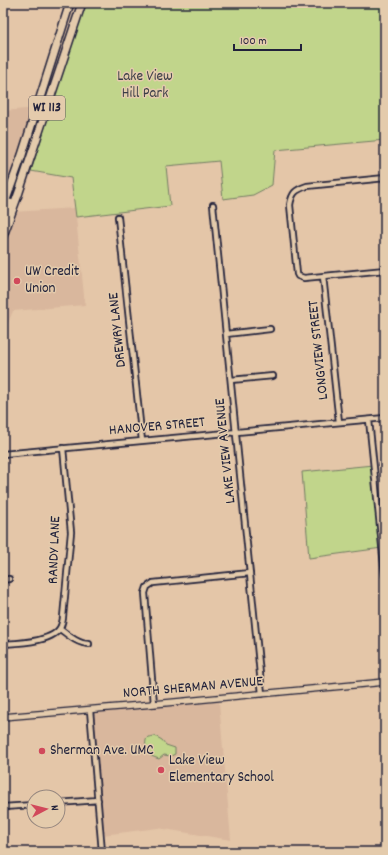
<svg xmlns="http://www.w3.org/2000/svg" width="388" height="855" font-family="Dekko,sans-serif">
<rect width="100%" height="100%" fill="#e4c6a8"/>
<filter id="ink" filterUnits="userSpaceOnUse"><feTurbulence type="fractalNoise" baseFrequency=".025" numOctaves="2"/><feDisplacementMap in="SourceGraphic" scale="8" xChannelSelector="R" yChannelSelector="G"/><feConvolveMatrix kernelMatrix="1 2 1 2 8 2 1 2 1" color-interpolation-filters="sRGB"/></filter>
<g filter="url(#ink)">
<path fill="#d9b79d" d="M37,108l-34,100v-97z
M75,208l10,97 -72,6 -10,24v-99l9,-24z
M219,702l12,138 -73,-12 -55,7 -10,-123z"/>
<path fill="#c1d58b" stroke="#727c63" d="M84,3h301v137l-110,10 -3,35 -19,10 -30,4 -4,-38 -53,5 4,40 -94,11 -5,-39 -40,-7z
M373,465l9,83 -73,10 -7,-86z
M155,736l7,4 4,5 9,3v6l-4,2 -7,-1 -5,4 -8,-3 -4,-3c-1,-4 -3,-13 1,-16 1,0 6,-1 7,-1z"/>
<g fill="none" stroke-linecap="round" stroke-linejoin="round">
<defs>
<path id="minor" d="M385,178l-78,8c-12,4 -15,7 -17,19l7,69 1,2 6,2 81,-8
M213,205l49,489
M118,217l24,224
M323,276l16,146
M226,334l44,-5
M231,380l42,-4
M369,420l16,155
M3,454l382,-36
M3,580l6,-1
M60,629c8,6 18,15 29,15
M3,644c15,-1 52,-2 58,-18 1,-3 2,-6 2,-9l8,-85 -8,-84
M154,704l-9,-111 2,-6 6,-4 97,-10
M90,710l12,142
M58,803l40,-3
M3,807l31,-2"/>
<path id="tertiary" d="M3,717l151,-13 231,-22"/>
<path id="primary" d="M3,208l19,-53 48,-152
M3,222l7,-19
M3,236l16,-44 63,-189"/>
</defs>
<use href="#minor" stroke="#22223b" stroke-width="8"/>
<use href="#tertiary" stroke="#22223b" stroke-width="8"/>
<use href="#primary" stroke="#22223b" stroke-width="10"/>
<use href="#minor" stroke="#e4cbac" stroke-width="4.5"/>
<use href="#tertiary" stroke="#e4cbac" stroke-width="5.5"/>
<use href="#primary" stroke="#e4cbac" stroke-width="7"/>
</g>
</g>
<g fill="#d1495b" stroke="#e4cbac" stroke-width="1.5">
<circle cx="17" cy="281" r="4"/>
<circle cx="42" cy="751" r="4"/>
<circle cx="161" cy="770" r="4"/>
</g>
<g text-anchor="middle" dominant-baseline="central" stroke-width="3" stroke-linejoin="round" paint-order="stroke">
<rect fill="#e4cbac" stroke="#5c555d" stroke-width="1" x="29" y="96" width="36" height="24" rx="3"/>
<g font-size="14" font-weight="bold" fill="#22223b">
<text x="47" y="108">WI 113</text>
</g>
<g font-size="15" fill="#3a3d47" stroke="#e4cbac">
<text x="145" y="77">Lake View<tspan x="145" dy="17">Hill Park</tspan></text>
</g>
<g font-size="15" fill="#22223b" stroke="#e4cbac" text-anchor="start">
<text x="25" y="272">UW Credit<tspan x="25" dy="17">Union</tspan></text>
<text x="50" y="751">Sherman Ave. UMC</text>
<text x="169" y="761">Lake View<tspan x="169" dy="17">Elementary School</tspan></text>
</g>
<g font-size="15" fill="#22223b" stroke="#e4cbac">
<text transform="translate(118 330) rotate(-96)">DREWRY LANE</text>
<text transform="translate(319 350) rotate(-96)">LONGVIEW STREET</text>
<text transform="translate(157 427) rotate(-5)">HANOVER STREET</text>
<text transform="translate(226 451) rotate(-96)">LAKE VIEW AVENUE</text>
<text transform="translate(55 550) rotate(-88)">RANDY LANE</text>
<text transform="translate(193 688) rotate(-5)">NORTH SHERMAN AVENUE</text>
</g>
</g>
<rect width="388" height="855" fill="none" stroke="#e4cbac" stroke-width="16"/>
<rect x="8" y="8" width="372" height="839" fill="none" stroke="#22223b" stroke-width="1.5" filter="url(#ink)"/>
<g transform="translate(46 809) rotate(83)"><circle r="19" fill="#e4cbac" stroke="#96877f"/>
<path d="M0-3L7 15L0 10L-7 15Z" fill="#d1495b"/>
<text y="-6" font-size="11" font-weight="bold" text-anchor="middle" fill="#22223b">N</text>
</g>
<path d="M234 44v6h67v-6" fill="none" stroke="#22223b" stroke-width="2"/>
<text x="240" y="44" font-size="12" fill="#22223b" stroke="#e4cbac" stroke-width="3" paint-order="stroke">100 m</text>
</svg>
